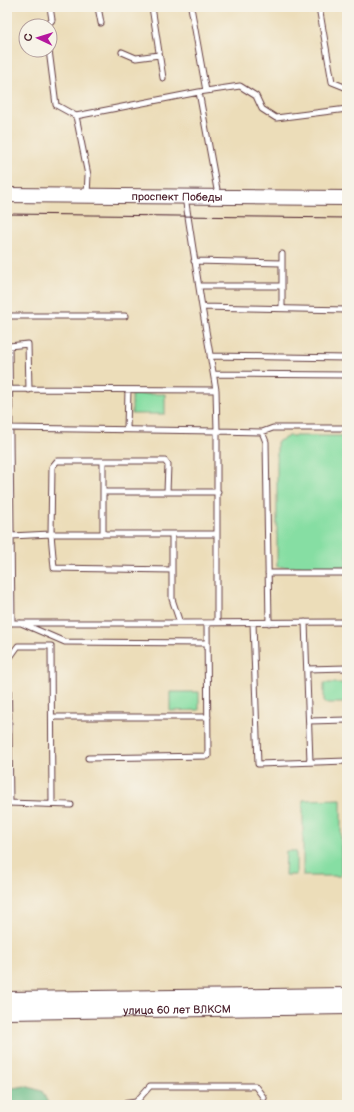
<svg xmlns="http://www.w3.org/2000/svg" width="354" height="1112" font-family="'Balsamiq Sans',sans-serif">
<rect width="100%" height="100%" fill="#f7f3e8"/>
<filter id="ink" filterUnits="userSpaceOnUse"><feTurbulence type="fractalNoise" baseFrequency=".025" numOctaves="2"/><feDisplacementMap in="SourceGraphic" scale="8" xChannelSelector="R" yChannelSelector="G"/><feConvolveMatrix kernelMatrix="1 2 1 2 8 2 1 2 1" color-interpolation-filters="sRGB"/></filter>
<filter id="wash" filterUnits="userSpaceOnUse"><feTurbulence type="fractalNoise" baseFrequency=".012" numOctaves="4" result="noise"/><feDisplacementMap in="SourceGraphic" scale="16" xChannelSelector="R" yChannelSelector="G"/><feGaussianBlur stdDeviation="0.9" result="paint"/><feColorMatrix in="noise" values="0 0 0 0 0 0 0 0 0 0 0 0 0 0 0 0 0 1.4 0 .05"/><feComposite in="paint" operator="in"/></filter>
<g filter="url(#wash)">
<rect width="100%" height="100%" fill="#ecddb9"/>
<path fill="#86dea3" stroke="#687e67" d="M132,394h33v20h-33z
M289,436h58v131h-70v-125z
M324,683h23v20h-23z
M170,692h29v18l-29,1z
M341,799v77h-38v-76z
M286,851h10v24h-11z"/>
<path fill="#6cbd89" stroke="#5b6e5a" d="M25,1086l17,5 7,14h-41l-1,-16z"/>
</g>
<g filter="url(#ink)">
<g fill="none" stroke-linecap="round" stroke-linejoin="round">
<defs>
<path id="lane" d="M98,7l3,16
M152,7l11,71
M191,7l15,84
M319,7l13,75 15,6
M47,26l5,-6 -2,-13
M49,50l7,55 20,11 12,59 -1,20
M122,52l14,6 23,-3
M76,116l123,-24
M218,195l-19,-103 41,-6 16,10 6,13 14,9 71,-9
M185,197l17,110
M194,261l88,2
M199,286h82
M282,308v-54
M7,316h118
M210,356l137,2
M214,374l133,1
M9,389l207,1
M7,428l210,3v192
M127,429l1,-39
M262,432l11,-4h74
M103,461v73
M103,492h64
M218,492h-51l1,-27 -3,-4h-108l-5,6 -1,67 3,34 118,2v29l8,24 167,-1
M11,536l40,-2h166
M172,570v-36
M268,573h79
M305,622l5,140
M7,623h173
M12,623l-3,-277 19,-2 1,46
M21,623l44,19 142,1
M253,623l5,141 89,-3
M269,623l-3,-181 -4,-10 -45,-1 -1,-41 -14,-83 145,3
M307,669l40,-1
M52,717h156
M309,721l38,-1
M88,758l120,-2 -1,-133
M8,803l63,2
M10,803l-2,-143 10,-14h33l1,158
M115,1105l21,-3 14,-16h105l9,12"/>
<g id="secondary">
<path id="s1" d="M7,195l340,3"/>
<path d="M7,999l340,-4"/>
<path id="s2" d="M7,1012l340,-5"/>
</g>
</defs>
<use href="#lane" stroke="#623c40" stroke-width="7"/>
<use href="#secondary" stroke="#623c40" stroke-width="16"/>
<use href="#lane" stroke="#fff" stroke-width="5"/>
<use href="#secondary" stroke="#fff" stroke-width="14"/>
<path stroke="#4a1f2b" stroke-width="1" d="M7,214l340,4"/>
</g>
</g>
<g text-anchor="middle" dominant-baseline="central" stroke-width="4" stroke-linejoin="round" paint-order="stroke">
<g font-size="11" fill="#4a1f2b" stroke="#f7f3e8">
<text stroke="none"><textPath href="#s1" startOffset="170">проспект Победы</textPath></text>
<text stroke="none"><textPath href="#s2" startOffset="170">улица 60 лет ВЛКСМ</textPath></text>
</g>
</g>
<rect width="354" height="1112" fill="none" stroke="#f7f3e8" stroke-width="24"/>
<g transform="translate(38 38) rotate(274)"><circle r="19" fill="#f7f3e8" stroke="#b29e9c"/>
<path d="M0-3L7 15L0 10L-7 15Z" fill="#b5179e"/>
<text y="-6" font-size="11" font-weight="bold" text-anchor="middle" fill="#4a1f2b">С</text>
</g>
</svg>
